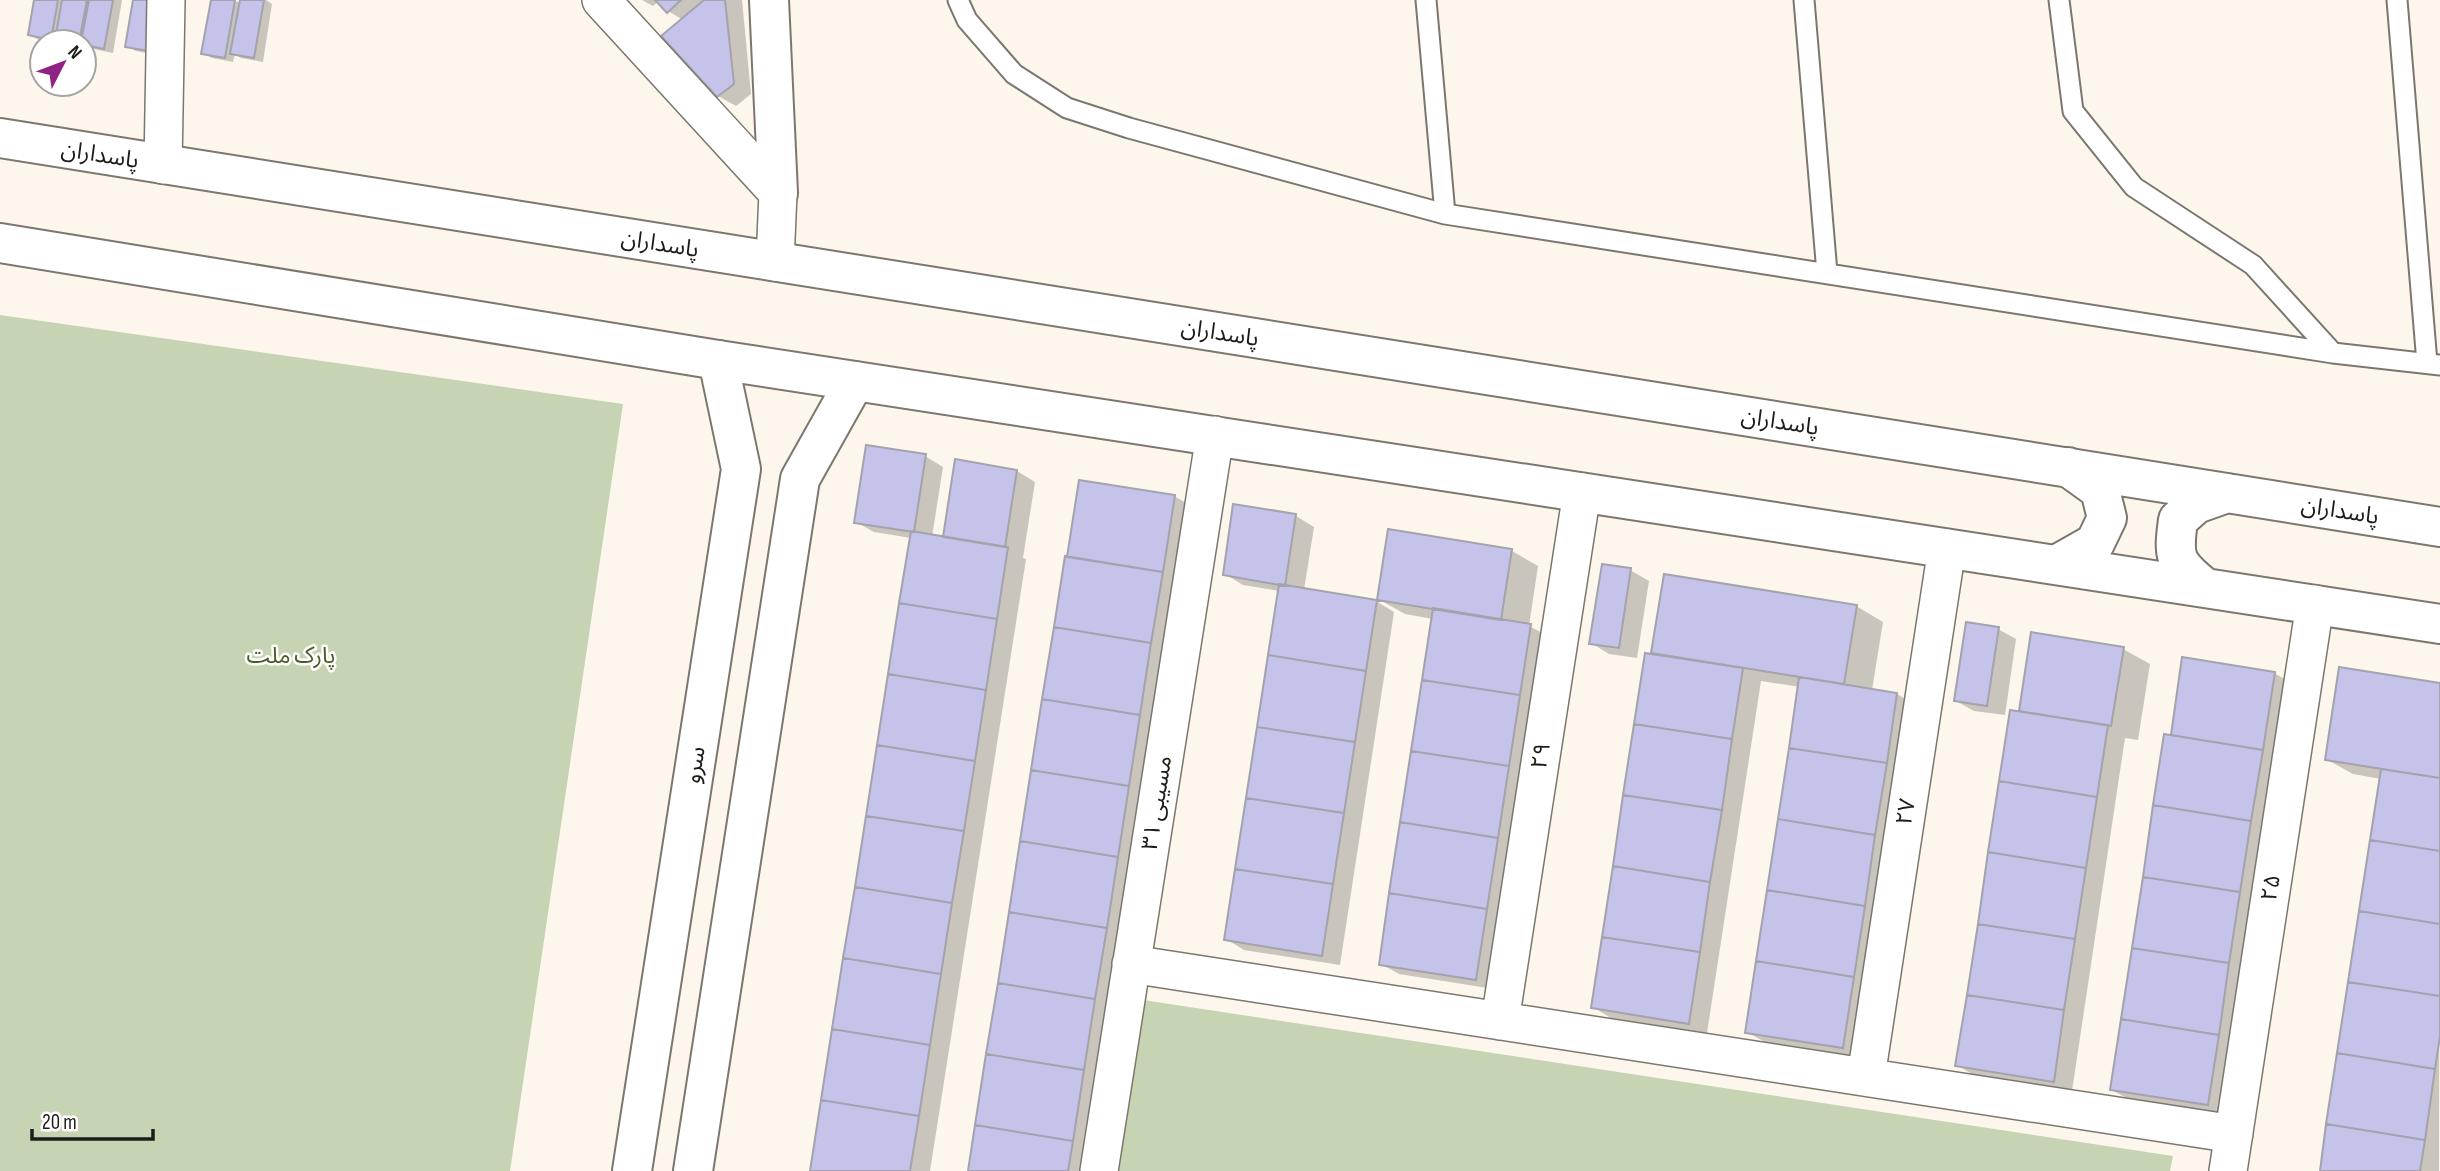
<svg xmlns="http://www.w3.org/2000/svg" width="2440" height="1171" font-family="'Sofia Sans Condensed','Noto Sans Arabic',sans-serif">
<rect width="100%" height="100%" fill="#fcf6ec"/>
<path fill="#c6d4b4" d="M0,315l623,89 -113,767h-510z
M1143,1000l1030,156 -3,15h-1052z"/>
<path fill="#0003" d="M36,0h86l-9,53 -29,-6v-5h-33l-12,-2 -9,-5z
M135,0l22,55 -21,-4 -9,-5z
M212,0l29,2v-2h25l6,4 -9,58 -22,-4 -6,-4 -2,8 -21,-4 -9,-5z
M642,0h100l9,94 -15,12 -18,-10 -35,-76 -15,-9 -9,-10 -6,5z
M925,456l18,11 -11,70 12,2 73,-68 18,11 -12,76 3,1 -96,612h-118l99,-633 -37,-6 -18,-10z
M1174,496l27,16 -113,659h-118z
M1296,516l18,11 -10,63 72,11 18,11 -54,353 -96,-15 -18,-11 53,-348 -36,-6 -18,-11z
M1389,531l123,20 26,15 -9,60 19,10 -54,353 -95,-15 -18,-10 52,-345 -28,-5 -27,-15z
M1630,570l19,11 -12,77 -28,-4 -18,-11z
M1856,606l27,16 -11,68 25,4 18,11 -54,352 -96,-15 -18,-10 53,-345 -39,-6 -54,352 -96,-15 -18,-11 67,-350 -7,-4z
M1998,629l18,10 -11,76 -31,-4 -18,-10z
M2123,649l27,15 -12,76 -13,-2 -53,353 -97,-15 -18,-11 71,-350 -7,-5z
M2184,659l90,14 27,16 -75,426 -96,-15 -18,-10z
M2440,685l-1,486h-118l60,-392 -28,-5 -27,-15z"/>
<path fill="#c6c3ea" stroke="#a3a2ad" stroke-width="2" d="M34,0h24l-7,40 -23,-5z
M62,0h25l-8,42 -24,-2z
M89,0h24l-9,49 -20,-4v-3h-3z
M133,0h25l-9,51 -24,-4z
M211,0h24l-10,58 -24,-4z
M240,0h24l-10,58 -24,-4z
M655,0h26l-14,13z
M704,0h21l9,84 -17,13 -56,-61z
M866,445l60,9 -12,78 -60,-9z
M955,459l62,11 -12,77 -62,-10z
M1079,480l96,15 -12,77 -96,-15z
M1233,504l63,10 -11,72 -62,-11z
M1388,529l124,20 -11,71 -124,-20z
M911,531l97,16 -11,72 -98,-16z
M1065,556l98,16 -12,71 -97,-16z
M1602,564l29,4 -12,80 -30,-4z
M1664,574l193,31 -13,79 -193,-31z
M1279,584l98,16 -11,71 -98,-16z
M899,603l98,16 -11,71 -98,-16z
M1433,608l98,16 -11,71 -98,-15z
M1966,622l33,5 -12,79 -33,-5z
M1054,627l97,16 -11,72 -98,-16z
M2031,632l93,15 -13,79 -92,-15z
M1645,653l98,15 -11,71 -98,-15z
M1268,655l98,16 -11,71 -98,-15z
M2182,657l93,15 -12,78 -92,-15z
M2339,667l101,16v95l-115,-18z
M888,674l98,16 -11,71 -98,-16z
M1799,677l98,16 -10,70 -98,-15z
M1422,680l98,15 -11,71 -98,-15z
M1042,699l98,16 -11,71 -98,-16z
M2010,710l98,15 -11,72 -98,-16z
M1634,724l98,15 -10,71 -99,-15z
M1257,727l98,15 -11,71 -98,-15z
M2164,734l99,16 -12,71 -98,-16z
M877,745l98,16 -11,70 -98,-15z
M1789,748l98,15 -12,72 -97,-16z
M1411,751l98,15 -11,72 -98,-16z
M2381,769l59,9v73l-70,-11z
M1031,770l98,16 -11,71 -98,-16z
M1999,781l98,16 -11,71 -98,-16z
M1623,795l99,15 -12,72 -97,-16z
M1246,798l98,15 -11,71 -98,-15z
M2153,805l98,16 -11,71 -97,-15z
M866,816l98,15 -12,72 -97,-16z
M1778,819l97,16 -10,71 -98,-16z
M1400,822l98,16 -11,71 -98,-16z
M2370,840l70,11v73l-81,-13z
M1020,841l98,16 -11,71 -98,-16z
M1988,852l98,16 -11,71 -97,-15z
M1613,866l97,16 -10,70 -98,-15z
M1235,869l98,15 -11,72 -98,-16z
M2143,877l97,15 -11,71 -97,-15z
M855,887l97,16 -11,71 -98,-16z
M1767,890l98,16 -11,71 -98,-16z
M1389,893l98,16 -11,71 -97,-15z
M2359,911l81,13v72l-92,-14z
M1009,912l98,16 -12,71 -97,-16z
M1978,924l97,15 -11,71 -97,-15z
M1602,937l98,15 -11,72 -98,-16z
M2132,948l97,15 -10,72 -98,-16z
M843,958l98,16 -11,71 -98,-16z
M1756,961l98,16 -11,71 -98,-15z
M2348,982l92,14v40l-5,33 -98,-16z
M998,983l97,16 -11,71 -98,-16z
M1967,995l97,15 -10,72 -99,-16z
M2121,1019l98,16 -11,70 -98,-15z
M832,1029l98,16 -11,71 -98,-16z
M2337,1053l98,16 -10,71 -99,-16z
M986,1054l98,16 -11,71 -98,-16z
M821,1100l98,16 -9,55h-100z
M2326,1124l99,16 -5,31h-100z
M975,1125l98,16 -5,30h-100z"/>
<g fill="none" stroke-linecap="round" stroke-linejoin="round">
<defs>
<path id="lane" d="M958,0l9,20 47,54 53,34 62,20 316,86 888,139
M1426,0l19,214
M1804,0l23,273
M2059,0l14,111 61,76 119,78 80,88 107,12
M2397,0l30,363"/>
<path id="street" d="M601,0l177,193 -3,69
M163,165l3,-165
M1131,964l1103,170
M1500,1021l82,-529
M1866,1077l81,-529
M1099,1171l116,-736
M2228,1171l87,-567"/>
<path id="secondary" d="M769,0l9,193
M632,1171l109,-702 -23,-109
M693,1171l107,-692 55,-98"/>
<path id="primary" d="M0,138l2440,389
M0,243l718,117 1722,264
M2056,565l39,-22 12,-25 -7,-28 -32,-23
M2204,587c-30,-24 -31,-30 -26,-67l18,-16 31,-11"/>
</defs>
<use href="#lane" stroke="#7c776e" stroke-width="23"/>
<use href="#street" stroke="#7c776e" stroke-width="40"/>
<use href="#secondary" stroke="#7c776e" stroke-width="42"/>
<use href="#primary" stroke="#7c776e" stroke-width="42"/>
<use href="#lane" stroke="#fff" stroke-width="19"/>
<use href="#street" stroke="#fff" stroke-width="37"/>
<use href="#secondary" stroke="#fff" stroke-width="38"/>
<use href="#primary" stroke="#fff" stroke-width="38"/>
</g>
<g text-anchor="middle" dominant-baseline="central" stroke-width="5" stroke-linejoin="round" paint-order="stroke">
<g font-size="23" fill="#1e1c18" stroke="#fff">
<text transform="translate(100 155) rotate(9)">پاسداران</text>
<text transform="translate(660 244) rotate(9)">پاسداران</text>
<text transform="translate(1220 333) rotate(9)">پاسداران</text>
<text transform="translate(1780 422) rotate(9)">پاسداران</text>
<text transform="translate(2340 511) rotate(9)">پاسداران</text>
<text transform="translate(1541 756) rotate(-81)">۲۹</text>
<text transform="translate(695 765) rotate(-81)">سرو</text>
<text transform="translate(1157 803) rotate(-81)">۳۱ مسیبی</text>
<text transform="translate(1906 812) rotate(-81)">۲۷</text>
<text transform="translate(2271 888) rotate(-81)">۲۵</text>
</g>
<g font-size="23" fill="#495e27" stroke="#fff">
<text x="291" y="656">پارک ملت</text>
</g>
</g>
<g transform="translate(63 63) rotate(48)"><circle r="33" fill="#ffffff" stroke="#a5a4a3" stroke-width="2"/>
<path d="M0-5L12 26L0 18L-12 26Z" fill="#902284"/>
<text y="-10" font-size="19" font-weight="bold" text-anchor="middle" fill="#1e1c18">N</text>
</g>
<path d="M32 1129v10h121v-10" fill="none" stroke="#1e1c18" stroke-width="3.5"/>
<text x="42" y="1129" font-size="21" fill="#1e1c18" stroke="#ffffff" stroke-width="5" paint-order="stroke">20 m</text>
</svg>
